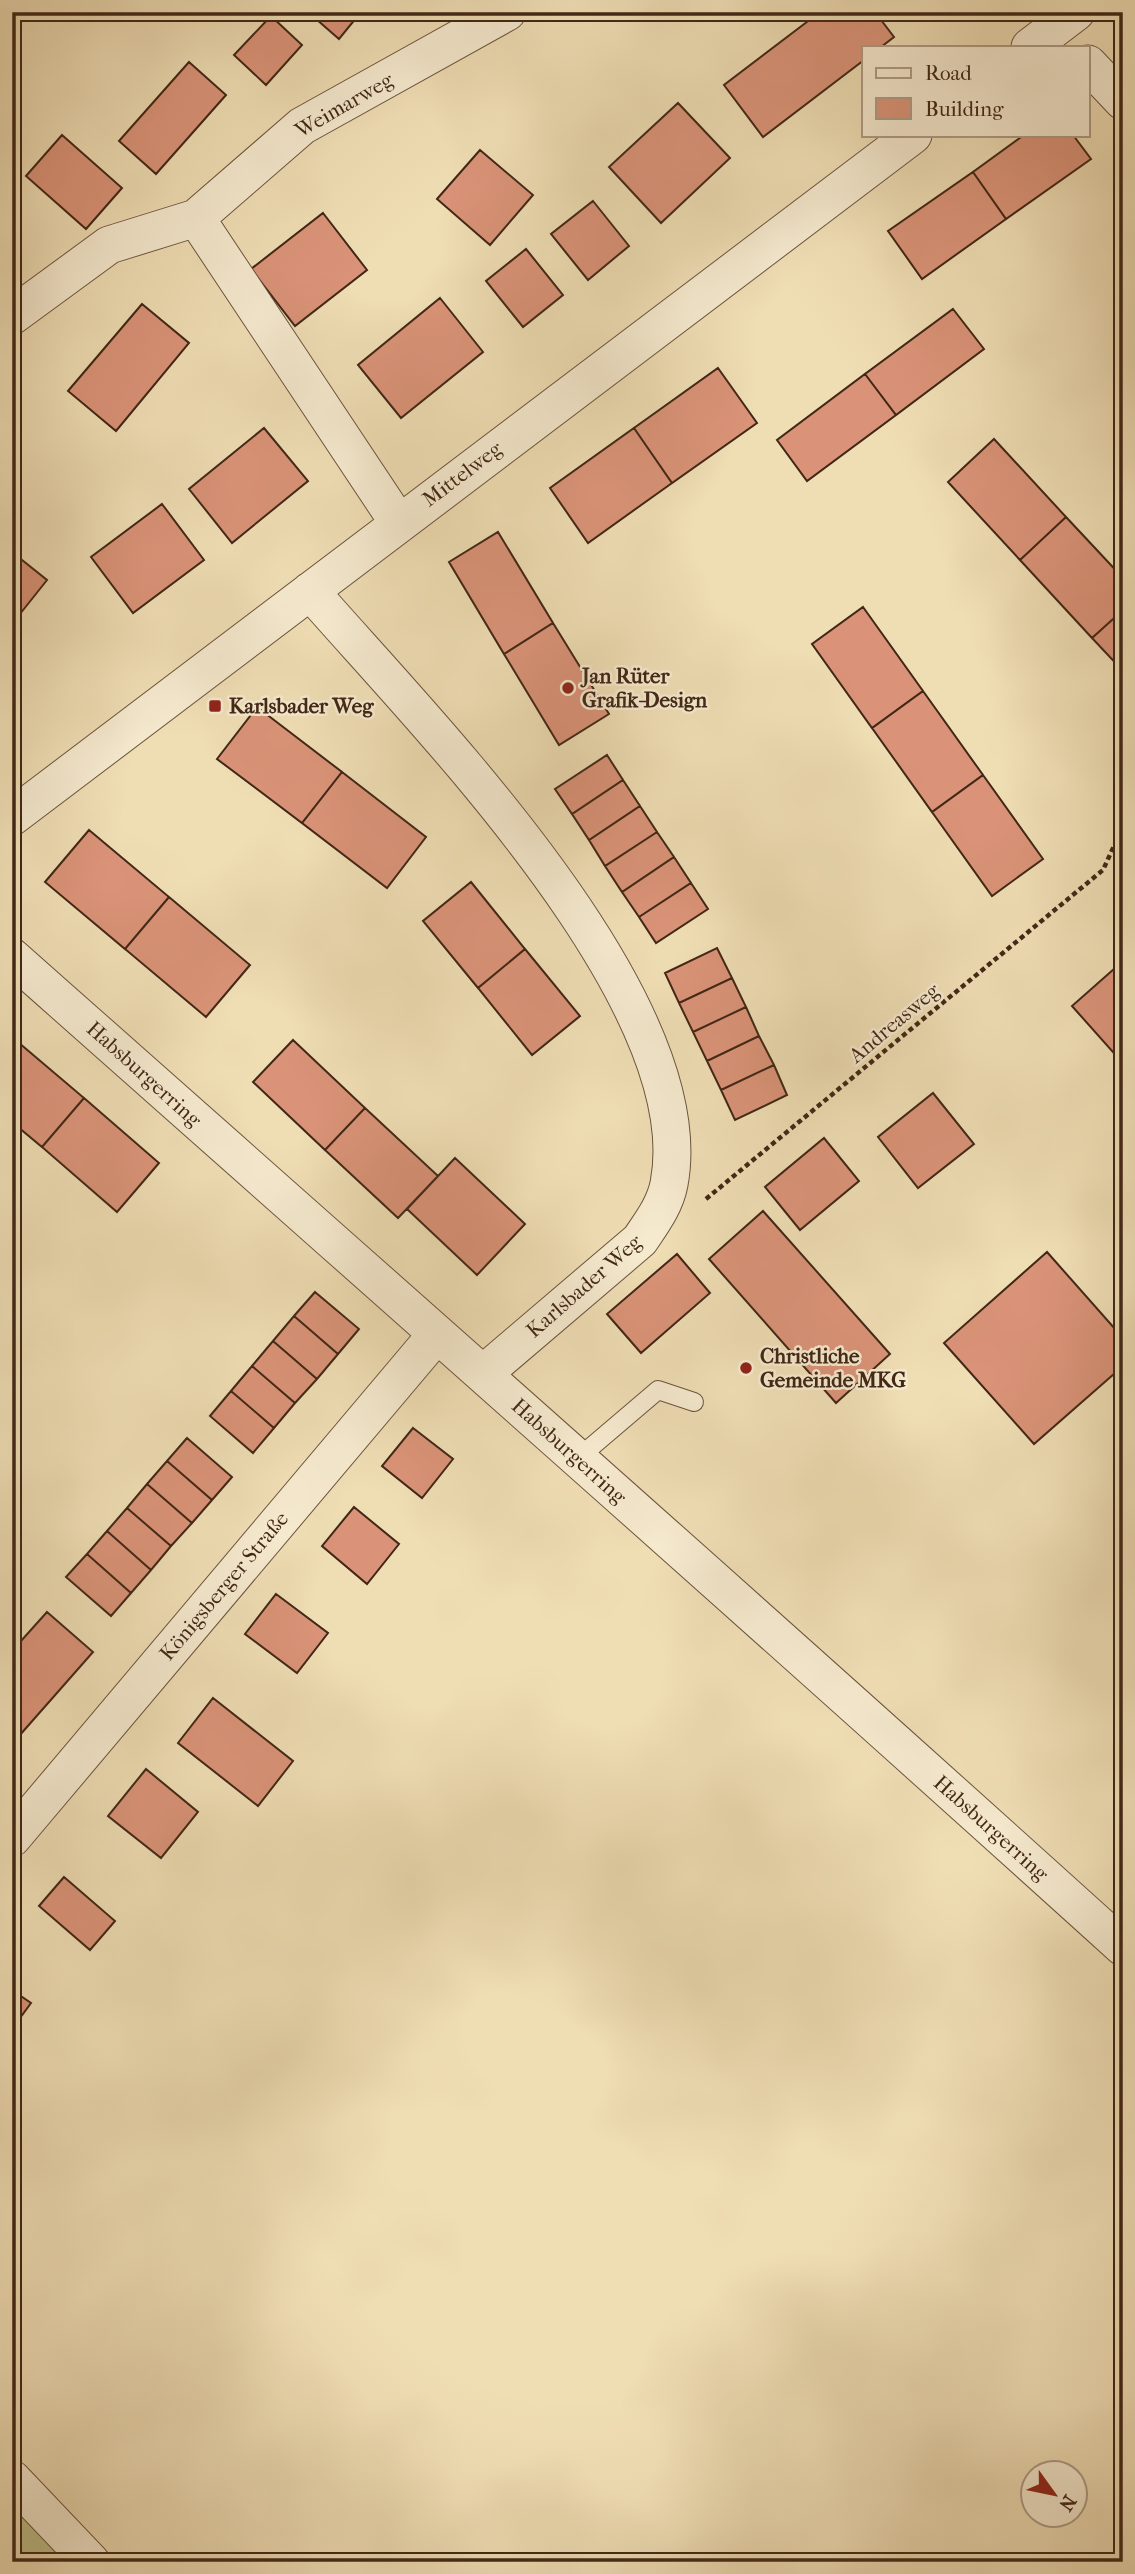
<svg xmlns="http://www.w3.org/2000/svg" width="1135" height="2574" font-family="'IM FELL French Canon',serif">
<rect width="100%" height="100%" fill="#efddb4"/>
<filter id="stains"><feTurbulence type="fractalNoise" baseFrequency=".00286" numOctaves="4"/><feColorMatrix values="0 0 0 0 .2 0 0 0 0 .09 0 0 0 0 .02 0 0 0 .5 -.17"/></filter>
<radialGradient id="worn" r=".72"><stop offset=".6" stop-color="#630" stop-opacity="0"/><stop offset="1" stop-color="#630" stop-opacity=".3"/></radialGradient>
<path fill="#bebf89" stroke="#807350" stroke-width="2" d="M12,2494l66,68h-66z"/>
<path fill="#da9378" stroke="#412716" stroke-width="2" d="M308,12h53l-22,27z
M820,12h55l19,25 -13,10h-17v13l-101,77 -39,-52z
M271,16l31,29 -36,40 -32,-30z
M189,62l37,33 -70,79 -37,-33z
M678,103l52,55 -69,65 -52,-56z
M62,135l60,53 -36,41 -60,-53z
M1024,135h49l18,24 -85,60 -33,-47z
M480,150l53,45 -43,50 -53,-46z
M973,172l33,47 -84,60 -34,-48z
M593,201l36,45 -41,34 -37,-46z
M323,213l44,57 -72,56 -44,-57z
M526,249l37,46 -40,32 -37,-46z
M440,298l43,54 -82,66 -43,-53z
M142,304l47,39 -73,88 -48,-40z
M953,309l31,40 -88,66 -31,-41z
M718,368l39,55 -85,60 -38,-55z
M865,374l31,41 -89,66 -30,-41z
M264,428l44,53 -76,62 -43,-54z
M634,428l38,55 -84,60 -38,-55z
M994,439l72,78 -46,43 -72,-78z
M162,504l42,56 -71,53 -42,-56z
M1066,517l57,61v32l-31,28 -72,-78z
M498,532l55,91 -49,31 -55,-92z
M12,552l35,28 -35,44z
M863,607l60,84 -51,37 -60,-84z
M1123,610v61l-31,-33z
M553,623l56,91 -50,31 -55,-91z
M923,691l60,84 -51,37 -60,-84z
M257,707l85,65 -40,51 -85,-64z
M607,755l16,25 -51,34 -17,-25z
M342,772l84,65 -39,51 -85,-65z
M983,775l60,84 -51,37 -60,-84z
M623,780l17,26 -51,34 -17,-26z
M640,806l17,26 -52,34 -16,-26z
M89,830l80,67 -44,52 -80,-67z
M657,832l17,25 -52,35 -17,-26z
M674,857l17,26 -52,34 -17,-25z
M471,882l54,67 -47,39 -55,-67z
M691,883l17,26 -52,34 -17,-26z
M169,897l81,68 -44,52 -81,-68z
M717,948l15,30 -53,25 -14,-30z
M525,949l55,67 -48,39 -54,-67z
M1123,961v97l-3,2 -48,-54z
M732,978l14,29 -53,25 -14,-29z
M746,1007l13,29 -52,25 -14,-29z
M759,1036l15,29 -53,25 -14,-29z
M12,1037l72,61 -42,49 -30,-25z
M293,1040l72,68 -40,42 -72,-68z
M774,1065l13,30 -52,25 -14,-30z
M933,1093l41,51 -56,44 -40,-51z
M84,1098l75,65 -42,49 -75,-65z
M365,1108l73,68 -40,42 -73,-68z
M824,1138l35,43 -59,49 -35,-43z
M455,1158l70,66 -48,51 -70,-66z
M763,1211l127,143 -54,49 -127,-144z
M1047,1252l76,86v28l-89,78 -90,-101z
M677,1254l33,39 -69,60 -34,-39z
M315,1292l44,37 -21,25 -44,-38z
M294,1316l44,38 -21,25 -44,-38z
M273,1341l44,38 -22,24 -43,-37z
M252,1366l43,37 -21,25 -43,-37z
M231,1391l43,37 -21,25 -43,-37z
M413,1428l40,31 -31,39 -40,-32z
M187,1438l45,39 -20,23 -45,-39z
M167,1461l45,39 -20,23 -45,-39z
M147,1484l45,39 -21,23 -44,-38z
M354,1507l45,37 -32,40 -45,-38z
M127,1508l44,38 -20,24 -44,-39z
M107,1531l44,39 -20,23 -44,-39z
M87,1554l44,39 -20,23 -45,-39z
M276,1594l52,39 -31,40 -52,-39z
M47,1612l46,40 -81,92v-93z
M213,1698l80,63 -35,45 -80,-63z
M146,1769l52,43 -37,46 -53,-42z
M64,1877l51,44 -25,29 -51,-44z
M12,1990l19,13 -19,26z"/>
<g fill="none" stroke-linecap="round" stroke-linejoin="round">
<defs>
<path id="service" d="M577,1459l81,-69 36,12"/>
<path id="minor" d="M1030,47l46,-35
M1088,64l35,37
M196,218l202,304
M12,316l97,-71 87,-27 106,-92 205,-114
M310,591c113,130 394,411 359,593 -4,21 -17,38 -29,56l-156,133
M12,817l901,-682
M12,957c371,329 743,657 1111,990
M12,1838l425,-504
M12,2479l79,83"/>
</defs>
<use href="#service" stroke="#6c543e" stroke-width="20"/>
<use href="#minor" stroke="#6c543e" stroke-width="39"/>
<path stroke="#412716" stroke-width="4.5" stroke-dasharray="5 3.5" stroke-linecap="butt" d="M706,1199l397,-329 20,-44"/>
<use href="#service" stroke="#f5e9ce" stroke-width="18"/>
<use href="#minor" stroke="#f5e9ce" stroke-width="37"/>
</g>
<g fill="#8f2418" stroke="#f5e9ce" stroke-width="2.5">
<circle cx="568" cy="688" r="7"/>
<rect x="208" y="699" width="14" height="14" rx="3.5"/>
<circle cx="746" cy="1368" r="7"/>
</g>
<g text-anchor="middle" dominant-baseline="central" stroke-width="5" stroke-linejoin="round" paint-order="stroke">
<g font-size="21" fill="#412716" stroke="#f5e9ce">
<text transform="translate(344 105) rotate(-30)">Weimarweg</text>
<text transform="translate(462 474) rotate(-37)">Mittelweg</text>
<text transform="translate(894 1023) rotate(-40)">Andreasweg</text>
<text transform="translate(144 1074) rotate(42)">Habsburgerring</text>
<text transform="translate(584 1286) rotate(-41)">Karlsbader Weg</text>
<text transform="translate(569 1451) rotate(42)">Habsburgerring</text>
<text transform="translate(224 1586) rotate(-50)">Königsberger Straße</text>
<text transform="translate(991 1828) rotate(42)">Habsburgerring</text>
</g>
<g font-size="21" font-weight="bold" fill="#412716" stroke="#f5e9ce" text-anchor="start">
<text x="582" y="676">Jan Rüter<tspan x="582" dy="24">Grafik-Design</tspan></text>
<text x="229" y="706">Karlsbader Weg</text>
<text x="760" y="1356">Christliche<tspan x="760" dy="24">Gemeinde MKG</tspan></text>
</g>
</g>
<rect width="1135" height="2574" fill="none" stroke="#efddb4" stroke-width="42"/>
<rect x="14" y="14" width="1107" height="2546" fill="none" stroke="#412716" stroke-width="3.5"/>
<rect x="21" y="21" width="1093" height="2532" fill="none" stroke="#412716" stroke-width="2"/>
<rect x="862" y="46" width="228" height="91" fill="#f5e9ce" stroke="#ad9b84" stroke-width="2"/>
<rect x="876" y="68" width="35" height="10" fill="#f5e9ce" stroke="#ad9b84" stroke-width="2"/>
<text x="925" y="80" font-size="21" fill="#412716">Road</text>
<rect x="876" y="98" width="35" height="21" fill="#da9378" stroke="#ad9b84" stroke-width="2"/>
<text x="925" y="116" font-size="21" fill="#412716">Building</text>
<g transform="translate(1054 2494) rotate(123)"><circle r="33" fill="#f5e9ce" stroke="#ad9b84" stroke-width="2"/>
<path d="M0-5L12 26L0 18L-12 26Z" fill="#8f2418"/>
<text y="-10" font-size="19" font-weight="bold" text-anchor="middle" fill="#412716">N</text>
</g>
<rect width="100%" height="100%" filter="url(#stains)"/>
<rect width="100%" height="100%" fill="url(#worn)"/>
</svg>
